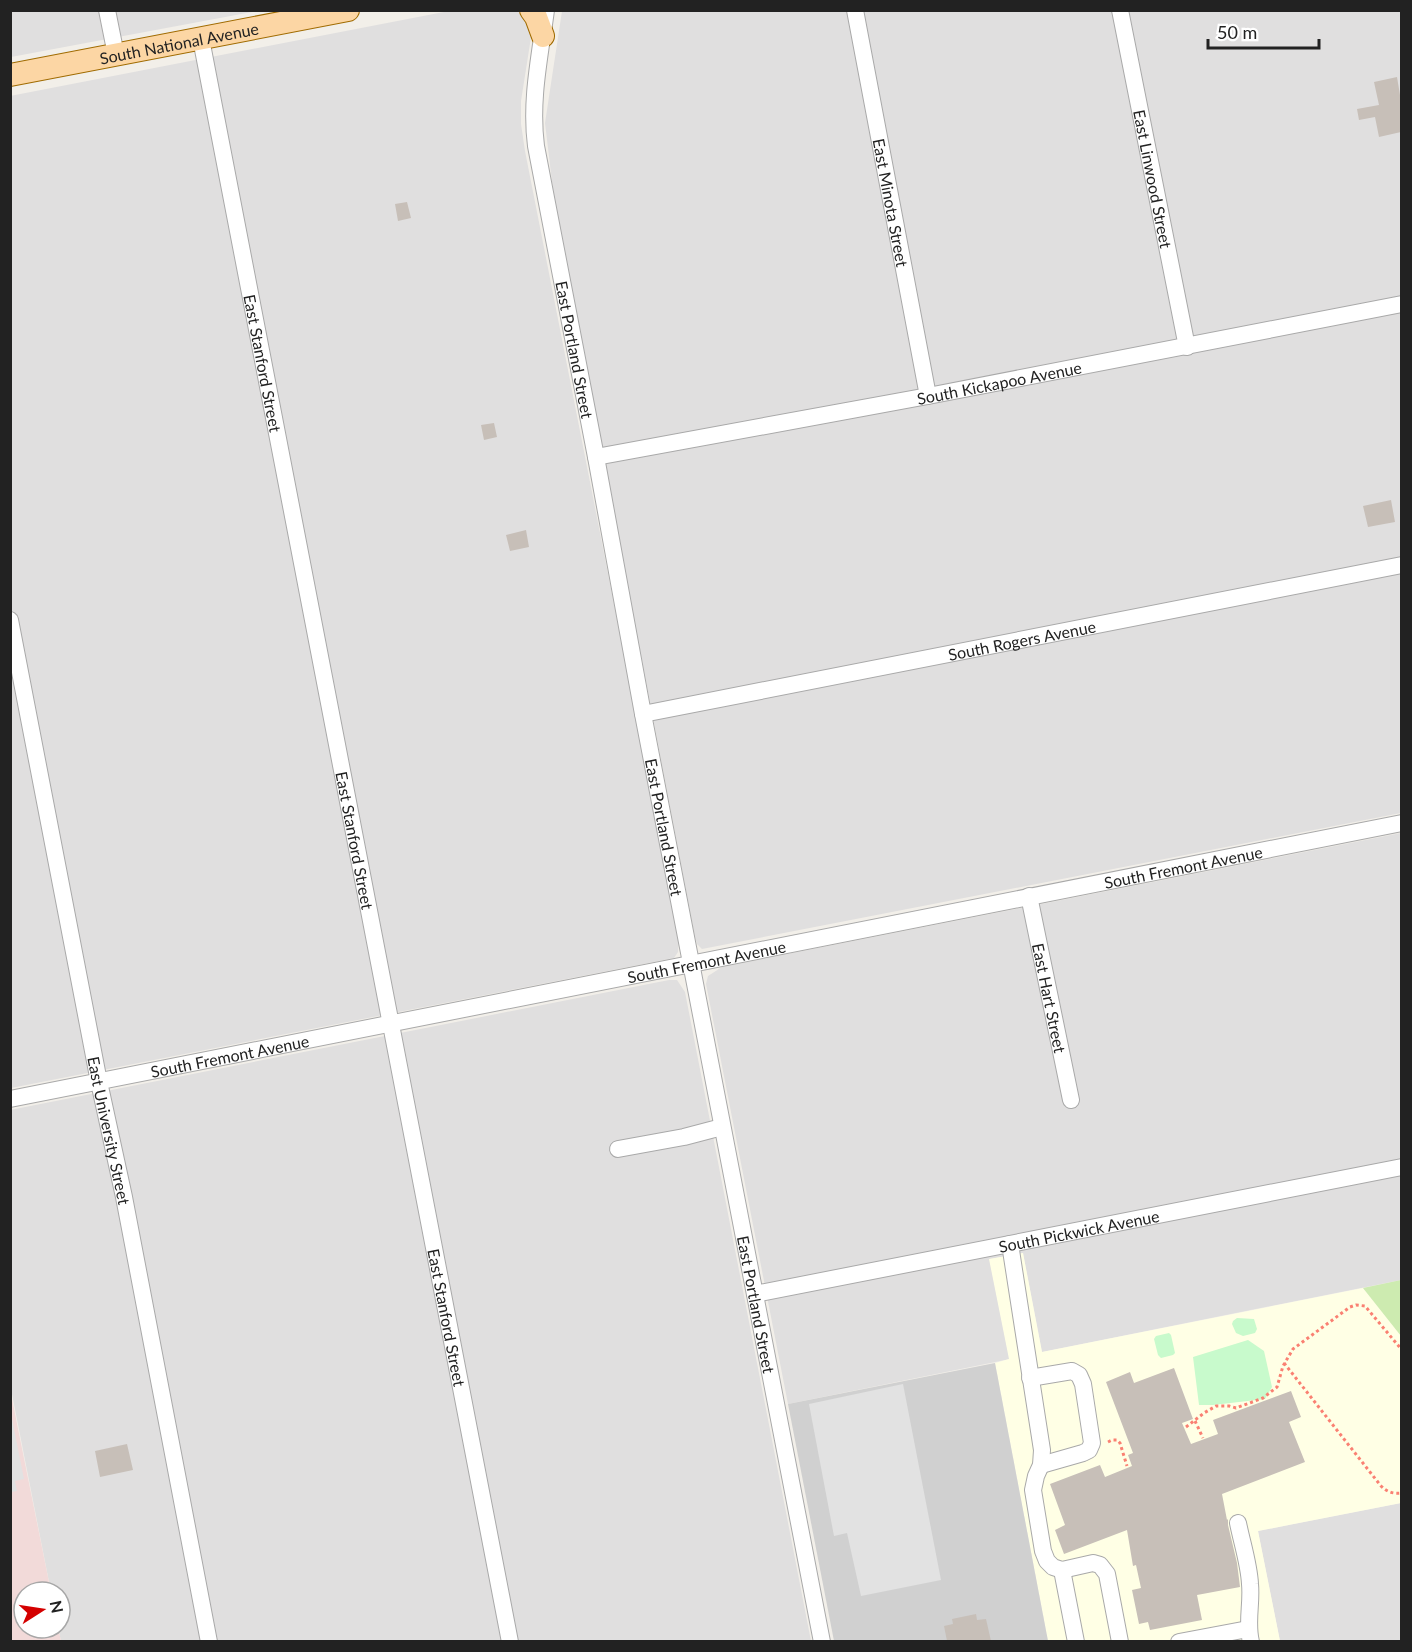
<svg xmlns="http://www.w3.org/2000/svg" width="1412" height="1652" font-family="Lato,sans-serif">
<rect width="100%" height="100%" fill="#f2efe9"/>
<path fill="#e0dfdf" d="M521,10l11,21 -11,70v23l4,27 154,784 -1,17 -4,6 -663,130 -1,-992 439,-85z
M11,11h246l-246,46z
M562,11h839v802l-699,136 -5,-5 -2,-7 -140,-730 -10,-84z
M1401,833v447l-359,72 -19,-99 -33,6 20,100 -222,45 -82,-420 2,-8 14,-9z
M669,980h8l8,12 126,649h-750l-3,-13h2v-36h-9l-40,-203 -1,-279z
M1401,1503v138h-121l-22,-110z"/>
<path fill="#f2dad9" d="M10,1389l41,203h-27v36h34l3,13h-50z"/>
<path fill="#ffffe5" d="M1023,1253l19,99 321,-64 38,47v168l-143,28 22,110h-232l-53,-278 14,-4 -20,-100z"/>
<path fill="#d0d0d0" d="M995,1363l53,278h-214l-46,-237z"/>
<path fill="#cdebb0" d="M1401,1280h1l-1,56 -38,-48z"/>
<path fill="#c8facc" d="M1237,1318l17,1 3,10 -2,4 -12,3 -7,-3 -4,-9 1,-3z
M1169,1333l2,2 4,18 -2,2 -12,3 -3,-3 -4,-16 2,-3z
M1248,1340l16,11 8,36 -7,12 -52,6h-14l-6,-48z"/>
<path fill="#e2e2e2" d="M903,1384l38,196 -80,16 -14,-63 -13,3 -25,-132z
M11,1414l13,65 -9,2 2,10 -6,1z"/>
<path fill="#c7bfb8" d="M1397,77l4,24v31l-22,5 -4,-20 -16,3 -2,-11 22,-4 -5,-23z
M407,202l4,16 -13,3 -3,-17z
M494,423l3,14 -13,3 -3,-15z
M1391,500l4,22 -27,5 -5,-21z
M526,530l3,17 -19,4 -4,-16z
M1174,1368l19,51 -11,4 9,21 27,-10 -5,-14 78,-29 10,26 -12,5 16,40 -83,32 5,26 1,-1v6l9,38 3,24 -43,8 5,25 -52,10 -2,-8 -9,2 -7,-34 9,-2 -5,-23 -3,1 -6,-36 -63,24 -9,-24 10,-5 -15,-41 50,-19 5,12 27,-11 -4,-11 5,-2 -27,-71 24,-10 4,11z
M127,1444l6,26 -33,7 -5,-26z
M976,1614l1,6 9,-1 5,22h-44l-3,-15 9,-2 -1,-5z"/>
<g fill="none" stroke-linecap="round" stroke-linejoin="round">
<defs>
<g id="minor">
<path d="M107,10l9,45"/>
<path id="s1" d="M546,10c-6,46 -16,90 -10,136l60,311 47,257 179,928"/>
<path id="s2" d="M855,10l73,386"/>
<path id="s3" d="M1120,10l67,337"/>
<path id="s4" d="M201,39l309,1603"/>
<path id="s5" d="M596,457l332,-61 474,-92"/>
<path id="s6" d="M10,620l89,462 25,115 85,445"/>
<path id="s7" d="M643,714l759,-149"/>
<path id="s8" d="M1029,896l42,204"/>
<path id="s9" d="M10,1099l1392,-276"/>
<path d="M618,1149l66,-12 38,-10"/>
<path d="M1010,1244l32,206 -1,15 -5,11 -3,14 10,61 4,10 6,6 9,3 31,-7 7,2 7,9 13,68"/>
<path id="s10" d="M755,1294l647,-127"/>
<path d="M1030,1378l42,-7 7,4 4,9 9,59 -3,7 -6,3 -42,12"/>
<path d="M1238,1523c4,20 11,41 12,61 2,20 -4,38 1,58"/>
<path d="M1062,1570l14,72"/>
<path d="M1179,1642l69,-13"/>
</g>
<g id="major">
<path d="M531,10l5,7 7,19"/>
<path id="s11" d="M10,75l338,-65"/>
</g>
</defs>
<use href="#minor" stroke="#a9a9a9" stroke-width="18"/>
<use href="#major" stroke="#a06b00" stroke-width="24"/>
<path stroke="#fa8072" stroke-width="3" stroke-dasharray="3 3" stroke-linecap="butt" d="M1284,1363l97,123c6,6 12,8 21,7
M1195,1421l8,17
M1186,1427l18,-14 12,-7h13l7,2 27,-10 14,-11 6,-21 10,-17 57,-42 6,-2 9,1 37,44
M1108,1442l4,-2h5l3,3 7,23"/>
<use href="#minor" stroke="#fff" stroke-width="16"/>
<use href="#major" stroke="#fcd6a4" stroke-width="22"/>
</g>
<g text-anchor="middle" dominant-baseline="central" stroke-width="4.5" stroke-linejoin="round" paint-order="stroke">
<g font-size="16" fill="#222" stroke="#fff">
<text stroke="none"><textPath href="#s11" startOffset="172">South National Avenue</textPath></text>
<text stroke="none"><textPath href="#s3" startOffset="172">East Linwood Street</textPath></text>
<text stroke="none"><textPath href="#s2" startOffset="196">East Minota Street</textPath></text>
<text stroke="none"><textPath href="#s1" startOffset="344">East Portland Street</textPath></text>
<text stroke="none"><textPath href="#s4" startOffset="330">East Stanford Street</textPath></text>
<text stroke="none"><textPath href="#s5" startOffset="410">South Kickapoo Avenue</textPath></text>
<text stroke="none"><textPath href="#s7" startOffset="386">South Rogers Avenue</textPath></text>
<text stroke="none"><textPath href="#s1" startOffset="830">East Portland Street</textPath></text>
<text stroke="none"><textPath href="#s4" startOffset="816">East Stanford Street</textPath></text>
<text stroke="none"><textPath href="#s9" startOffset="1196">South Fremont Avenue</textPath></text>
<text stroke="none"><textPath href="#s9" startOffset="710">South Fremont Avenue</textPath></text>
<text stroke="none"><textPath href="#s8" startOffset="104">East Hart Street</textPath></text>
<text stroke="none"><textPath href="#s9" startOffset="224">South Fremont Avenue</textPath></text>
<text stroke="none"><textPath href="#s6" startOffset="520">East University Street</textPath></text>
<text stroke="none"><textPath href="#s10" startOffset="330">South Pickwick Avenue</textPath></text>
<text stroke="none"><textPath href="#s1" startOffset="1316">East Portland Street</textPath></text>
<text stroke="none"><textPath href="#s4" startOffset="1302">East Stanford Street</textPath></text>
</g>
</g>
<rect width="1412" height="1652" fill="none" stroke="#222222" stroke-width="24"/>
<g transform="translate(42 1610) rotate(78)"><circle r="28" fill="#ffffff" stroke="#a7a7a7" stroke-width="1.5"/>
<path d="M0-4.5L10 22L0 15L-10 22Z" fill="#d40000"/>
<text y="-9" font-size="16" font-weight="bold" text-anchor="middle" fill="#222222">N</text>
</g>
<path d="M1208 39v9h111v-9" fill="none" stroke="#222222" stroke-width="3"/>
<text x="1217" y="39" font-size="18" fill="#222222" stroke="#ffffff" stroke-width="4.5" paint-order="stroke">50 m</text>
</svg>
